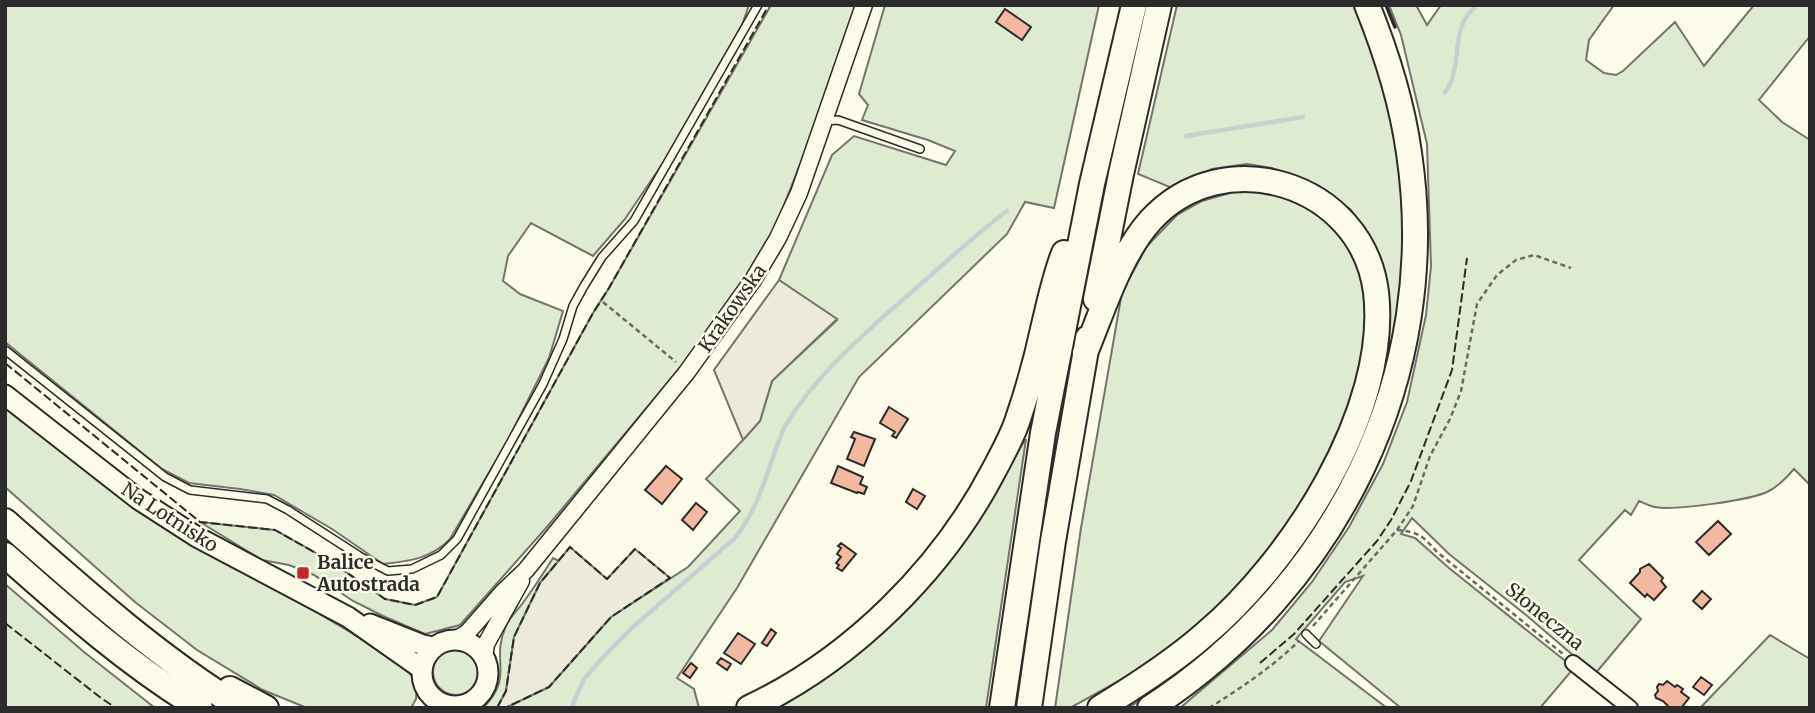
<svg xmlns="http://www.w3.org/2000/svg" width="1815" height="713" font-family="Merriweather,serif">
<rect width="100%" height="100%" fill="#fdfbea"/>
<path fill="#deebd1" stroke="#74746e" stroke-width="2" d="M5,5h744l-7,20 -77,135 -40,59 -32,37 -62,-33 -23,33 -5,25 17,13 43,17 -14,47 -41,82 -58,99c-19,20 -41,22 -67,25l-51,-35 -58,-34 -34,-6 -51,-6 -27,-14 -157,-127z
M771,5h86l-47,134 -37,94 -37,64 -41,53 -149,178 -86,97 -35,9 -42,-18 -30,-15 -39,-26 -25,-10 -27,-5 -62,-38 75,8 55,31 55,38 30,6 22,-8 156,-284 16,-25z
M885,5h214l-45,203 -29,-6 -18,32 -148,143 -122,211 -60,90 17,11 5,19h-194l44,-21 62,-70 77,-50 52,-56 -34,-32 37,-39 17,-19 12,-40 65,-61 -58,-40 53,-125 22,-19 92,29 9,-14 -27,-11 -66,-20 6,-15 -9,-11z
M1177,5h179l22,56 28,124v104l-28,121 -63,126 -85,98 -51,42 -51,32h-5l45,-28 45,-40 142,-193 19,-199 -23,-38 -26,-20 -53,-22 -25,-4 -35,5 -40,19 -34,-14z
M1389,5h27l11,20 14,-20h173l-25,35 -3,20 18,13 12,2 7,-4 52,-49 29,44 50,-61h56v31l-51,64 23,22 28,18v345l-16,-16c-7,8 -15,17 -25,22 -17,9 -95,20 -114,16 -6,-1 -11,-4 -16,-6l-8,14 -6,-5 -46,50 62,59 -46,55 -69,-59 -77,-61 -37,-36 -11,16 14,4 34,30 125,100 -34,40h-139l-82,-67 44,-65 -18,6 -49,57 91,69h-207l92,-78 40,-48 37,-55 34,-63 24,-62 19,-87 5,-49 -4,-122 -26,-109z
M1237,191l45,3 30,11 26,24 23,38 8,39 -4,49 -34,102 -37,64 -86,100 -53,40 -85,47h-15l26,-180 41,-236 25,-46 30,-31 25,-14z
M5,407l111,87 234,138 56,36 11,16 -1,15 -5,9h-104l-44,-18 -66,-40 -62,-48 -130,-115z
M1026,439l-40,269h-211l164,-136 49,-66 31,-57z
M553,558l6,3 -19,22 -26,54 -8,54 -9,17h-14c32,-32 7,-47 23,-82 3,-8 11,-15 16,-22 11,-15 21,-30 31,-46z
M5,584l79,68 71,56h-150z
M1770,635l40,24v49h-110z
M433 672a23 23 0 1 1 46 0a23 23 0 1 1-46 0Z"/>
<path fill="#eceadb" stroke="#74746e" stroke-width="2" d="M779,280l58,39 -65,62 -12,40 -17,19 -29,-70z
M570,547l37,32 28,-30 35,29 -59,39 -62,70 -44,21h-8l9,-17 8,-54 26,-54z"/>
<g fill="none" stroke-linecap="round" stroke-linejoin="round">
<path stroke="#c7d0d0" stroke-width="4.5" d="M1445,92c16,-21 8,-51 20,-73 3,-5 7,-9 11,-14
M1186,136l117,-19
M573,704l11,-25 23,-26 26,-26 102,-89c26,-33 33,-72 49,-110 31,-53 79,-93 124,-133 33,-28 64,-58 99,-84"/>
</g>
<path fill="#f2b8a0" stroke="#2b2b2b" stroke-width="2" d="M1005,9l26,18 -9,13 -26,-18z
M889,407l19,12 -12,19 -4,-2 3,-4 -15,-9z
M854,432l21,7 -11,27 -17,-7 8,-20 -4,-2z
M666,466l16,13 -20,25 -17,-14z
M838,466l25,11 -3,7 7,3 -3,7 -6,-2 -1,1 -26,-10z
M913,489l12,7 -8,13 -11,-7z
M696,503l11,9 -14,18 -11,-10z
M1718,521l13,13 -22,21 -13,-13z
M841,543l15,11 -14,17 -5,-3 2,-3 -3,-2 5,-6 -4,-3 4,-6 -3,-2z
M1649,564l14,14 -2,3 5,6 -12,13 -7,-6 -2,3 -15,-14 10,-11v-3z
M1702,591l9,8 -9,10 -9,-8z
M771,629l5,4 -9,13 -5,-3z
M738,633l17,11 -14,20 -17,-11z
M721,658l10,6 -4,6 -10,-7z
M691,663l6,5 -7,10 -7,-5z
M1701,677l11,8 -8,10 -11,-8z
M1667,681l8,6 2,-2 6,4 -2,3 8,6 -8,10h-11l-7,-7 -7,-3 -1,-3 3,-4 -1,-4 2,-3 4,1z"/>
<g fill="none" stroke-linecap="round" stroke-linejoin="round">
<defs>
<path id="service" d="M824,121l14,-1 82,29
M5,350l160,127 25,13 77,9 21,11 73,47 27,14 24,-2 29,-14 16,-16 86,-155 20,-45 10,-33 11,-20 18,-29 32,-36 124,-216
M1306,634l10,10"/>
<path id="minor" d="M1573,663l57,45"/>
<path id="tertiary" d="M455,640l12,-7 36,-41 23,-22 161,-198 66,-92 25,-42 21,-45 65,-188
M484,657l2,-13 35,-63"/>
<path id="secondary" d="M5,395l133,104 59,38 151,80 74,52
M370,624l53,21 11,2
M422 673a33 33 0 1 1 66 0a33 33 0 1 1-66 0Z"/>
<path id="motorway" d="M1096,299l25,-125 38,-169
M1085,353c18,-43 34,-97 65,-132 73,-81 212,-38 226,71 14,119 -85,270 -172,343 -32,28 -68,51 -104,73
M5,521c75,66 150,134 236,187
M5,555c62,55 124,110 195,153
M230,689l36,19
M749,708c102,-48 193,-138 245,-238 8,-15 17,-31 23,-48 11,-32 20,-64 27,-97 6,-25 11,-49 20,-72
M1002,708l41,-275 49,-249 42,-179
M1029,708l24,-167 35,-203
M1150,708c187,-121 292,-333 259,-555 -7,-51 -23,-101 -42,-148"/>
</defs>
<use href="#service" stroke="#2b2b2b" stroke-width="10"/>
<use href="#minor" stroke="#2b2b2b" stroke-width="18"/>
<use href="#tertiary" stroke="#2b2b2b" stroke-width="19"/>
<use href="#secondary" stroke="#2b2b2b" stroke-width="23"/>
<use href="#motorway" stroke="#2b2b2b" stroke-width="28"/>
<path stroke="#6a6964" stroke-width="2.5" stroke-dasharray="5 3.5" stroke-linecap="butt" d="M603,302l73,60
M1397,530c22,2 26,6 40,22l126,102
M1313,626l84,-96 16,-24 17,-50 20,-37 11,-28 16,-87 20,-29 19,-15 18,-5 37,13
M1209,708c32,-20 62,-40 90,-67"/>
<use href="#service" stroke="#fdfbea" stroke-width="7"/>
<use href="#minor" stroke="#fdfbea" stroke-width="14"/>
<use href="#tertiary" stroke="#fdfbea" stroke-width="16"/>
<use href="#secondary" stroke="#fdfbea" stroke-width="19"/>
<use href="#motorway" stroke="#fdfbea" stroke-width="24"/>
<path stroke="#2b2b2b" stroke-width="2" stroke-dasharray="9 3.5" stroke-linecap="butt" d="M5,363l195,159 75,8 55,31 55,38 30,6 22,-8 156,-284 16,-25 160,-283
M5,623l96,75 15,10
M1260,663l34,-29 83,-93 14,-21 20,-39 41,-111 15,-112
M497,708l9,-17 8,-54 26,-54 30,-36 37,32 28,-30 35,29 -59,39 -62,70 -44,21"/>
<path stroke="#2b2b2b" stroke-width="3.5" d="M1386,5l9,22"/>
</g>
<rect fill="#c62828" stroke="#fdfbea" stroke-width="2.5" x="296" y="566" width="14" height="14" rx="3.5"/>
<g text-anchor="middle" dominant-baseline="central" stroke-width="5" stroke-linejoin="round" paint-order="stroke">
<g font-size="19" fill="#2b2b2b" stroke="#fdfbea">
<text transform="translate(732 308) rotate(-55)">Krakowska</text>
<text transform="translate(170 517) rotate(33)">Na Lotnisko</text>
<text transform="translate(1545 616) rotate(39)">Słoneczna</text>
</g>
<g font-size="19" font-weight="bold" fill="#2b2b2b" stroke="#fdfbea" text-anchor="start">
<text x="317" y="562">Balice<tspan x="317" dy="22">Autostrada</tspan></text>
</g>
</g>
<rect width="1815" height="713" fill="none" stroke="#2b2b2b" stroke-width="14"/>
</svg>
